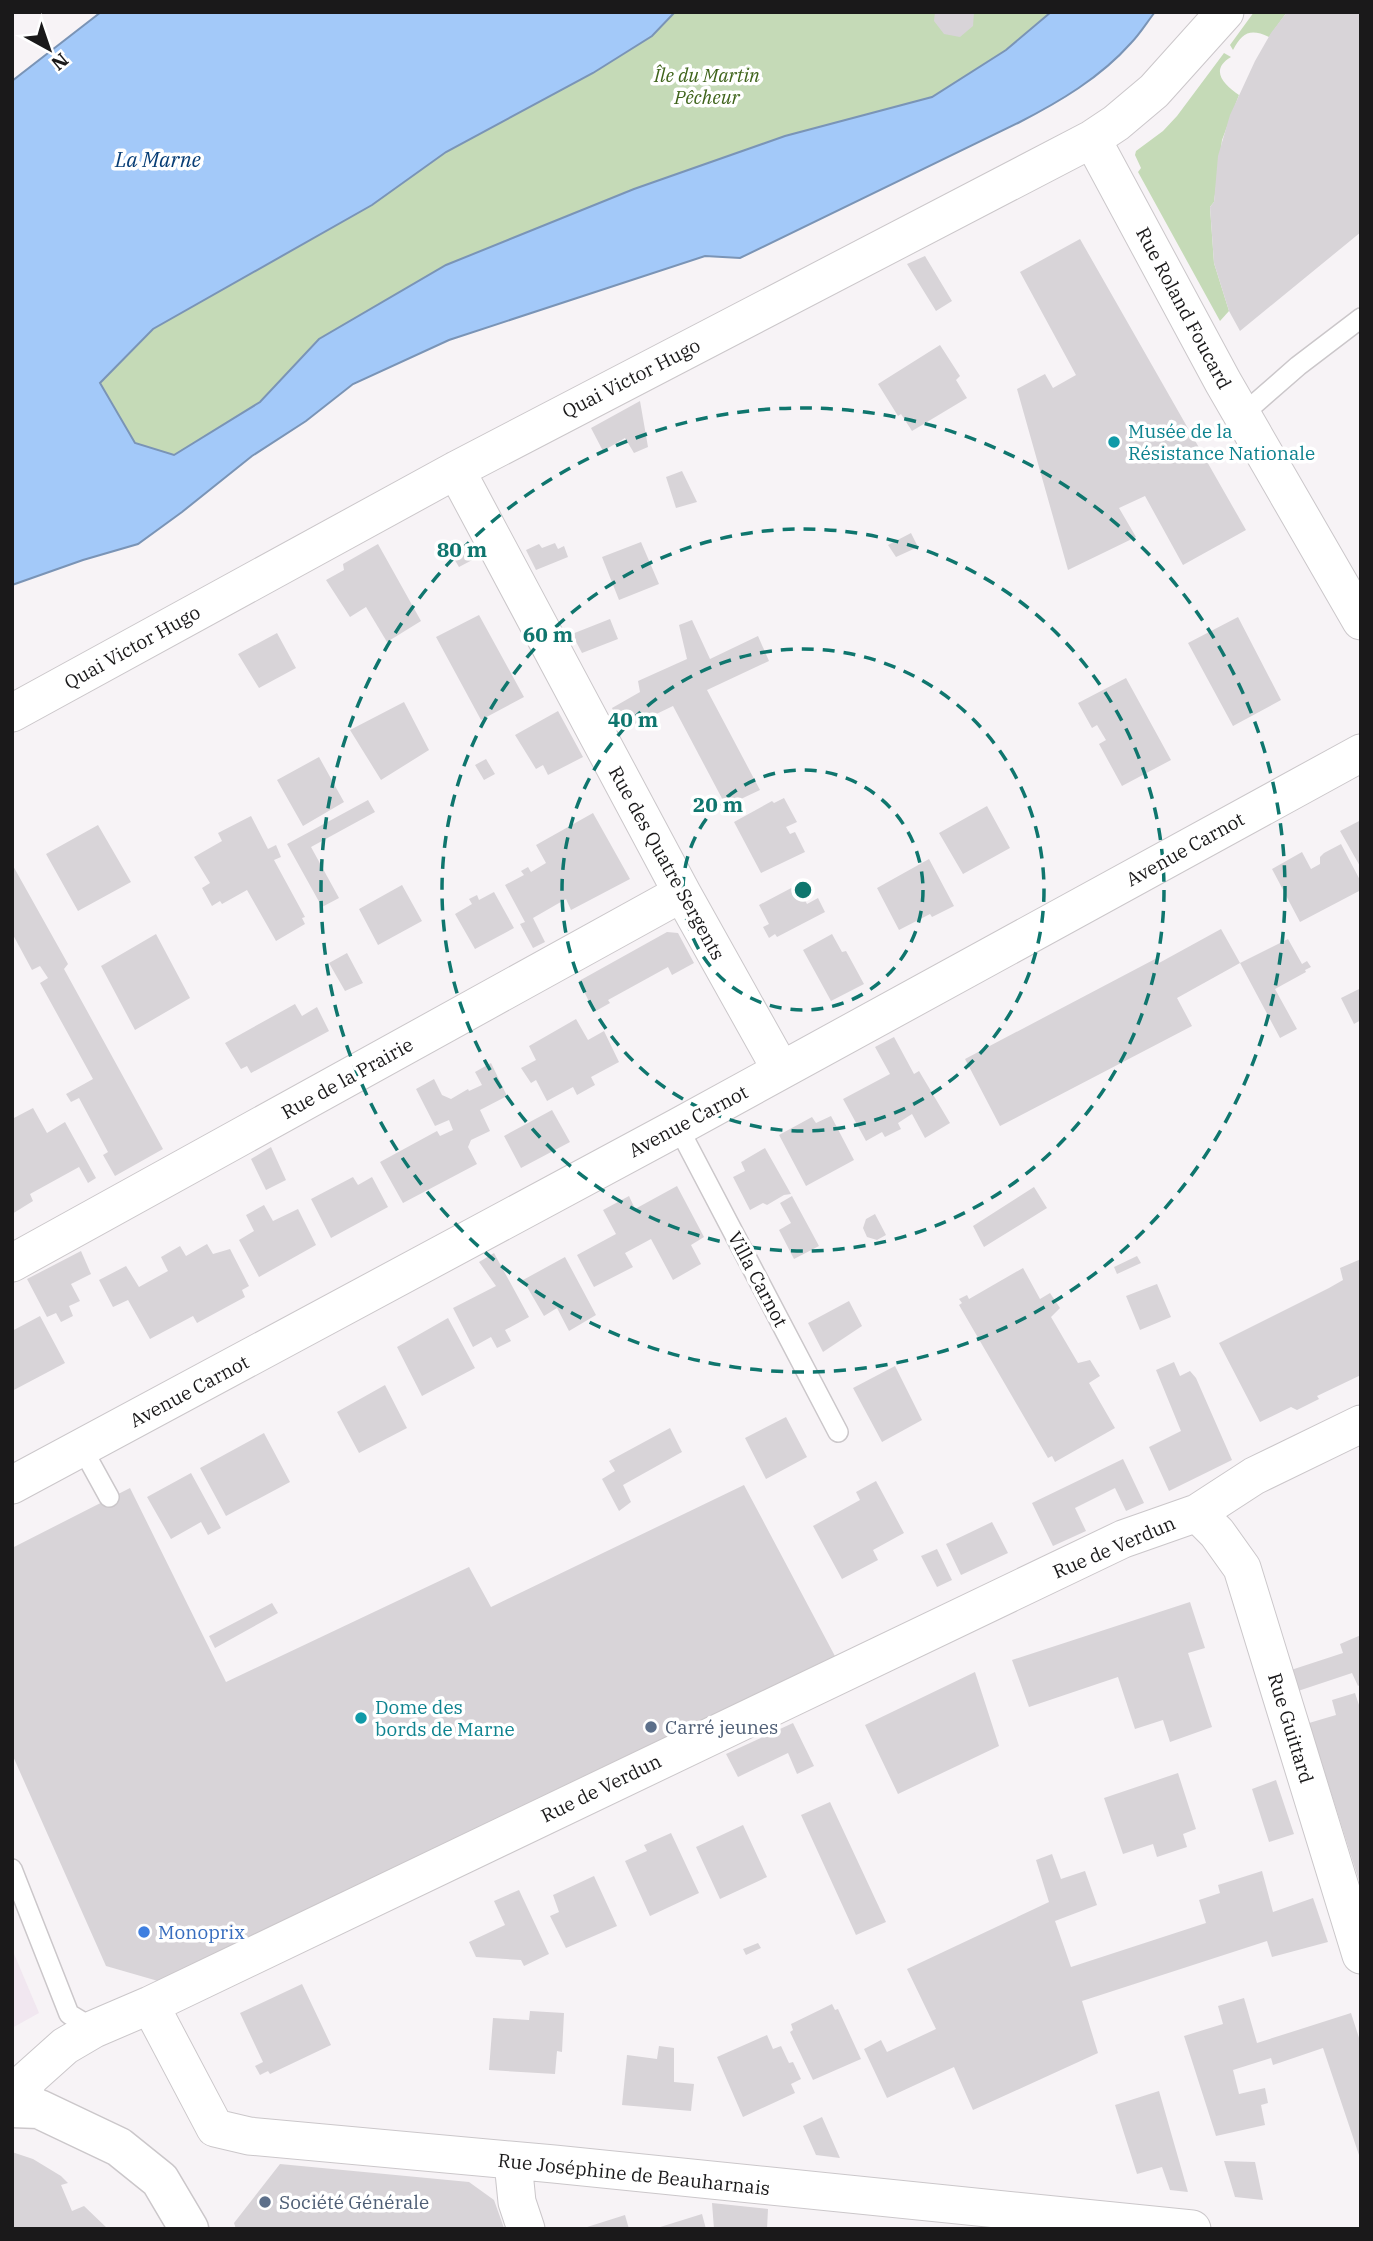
<svg xmlns="http://www.w3.org/2000/svg" width="1373" height="2241" font-family="'IBM Plex Serif',serif">
<rect width="100%" height="100%" fill="#f7f3f6"/>
<path fill="#f1e7f0" d="M12,1949l27,64 -27,15z"/>
<path fill="#c5dab7" d="M675,12h376l-45,38 -74,47 -147,39 -151,53 -188,76 -127,74 -59,63 -85,53 -40,-12 -35,-60 53,-54 219,-124 74,-53 206,-116z
M1254,12h33l-18,25c-19,-9 -27,-4 -36,13l-3,-5z
M1224,53l7,4c-22,13 -7,28 8,38l-17,45 -8,62 -4,5 4,56 15,48 -9,10 -82,-149 3,-4 -6,-13 1,-4 27,-20 14,-15z"/>
<path fill="#a3c9f9" stroke="#7a94b6" stroke-width="2" d="M101,12h574l-23,24 -59,37 -147,79 -74,53 -219,124 -53,54 35,60 39,12 86,-53 59,-63 127,-74 188,-76 151,-53 147,-39 74,-47 45,-38h104c-8,10 -15,22 -24,31 -31,35 -72,59 -113,80l-278,135 -35,-2 -256,84 -96,44 -47,37 -54,35 -70,56 -44,32 -55,16 -71,25v-504z"/>
<path fill="#d8d4d8" d="M935,12h39l-1,14 -13,11 -16,-3 -10,-13z
M1287,12h74v220l-121,99 -11,-20 -15,-48 -4,-56 4,-5 4,-46 12,-41 25,-54 16,-28z
M1080,239l166,291 -63,35 -38,-69 -26,12 17,29 -68,33 -51,-181 28,-15 8,14 23,-13 -56,-103z
M925,256l27,45 -16,10 -29,-47z
M940,345l20,31 -4,4 11,18 -55,33 -11,-17 -3,2 -20,-32z
M640,401l8,46 -14,6 -9,-15 -22,13 -12,-23z
M682,471l15,31 -21,6 -10,-31z
M911,533l7,14 -22,10 -8,-12z
M641,542l18,42 -40,16 -17,-43z
M467,543l9,15 -17,9 -9,-15z
M555,543l3,6 6,-3 4,11 -32,13 -10,-20 13,-6 3,4z
M378,544l43,77 -34,21 -21,-35 -16,10 -24,-37 18,-10 -1,-6z
M479,615l45,82 -43,23 -45,-83z
M1238,617l43,83 -48,26 -45,-83z
M610,619l8,20 -36,14 -10,-19z
M692,620l18,39 48,-23 11,25 -62,29 53,100 -34,16 -53,-100 -50,24 -11,-22 28,-16 -2,-11 49,-22 -8,-34z
M277,633l19,35 -37,20 -21,-34z
M1126,678l45,82 -49,26 -23,-42 7,-4 -9,-15 -5,3 -14,-25z
M404,702l25,48 -48,30 -31,-50z
M558,711l25,46 -35,18 -5,-10 -7,4 -21,-34z
M319,757l25,45 -41,24 -26,-46z
M486,759l9,15 -11,6 -9,-15z
M784,798l13,24 -11,5 4,7 5,-2 10,20 -44,21 -27,-51 38,-21 2,2z
M368,800l7,12 -64,35 28,51 -17,9 -35,-63z
M987,806l23,42 -47,26 -24,-41z
M593,813l37,66 -59,31 -5,-11 -33,19 12,24 -12,6 -13,-24 5,-2 -20,-37 19,-10 -3,-4 7,-4 3,5 15,-9 -10,-18z
M251,816l17,33 8,-4 5,12 -7,3 31,57 -3,1 3,6 -29,17 -29,-51 -25,14 -2,-3 -8,5 -10,-18 8,-5 -16,-26 28,-16 -4,-8z
M1361,820v48l-21,-37z
M98,825l33,57 -53,29 -32,-57z
M1341,844l20,38v8l-61,32 -28,-53 30,-17 9,17 9,-5v-7l4,-4z
M929,859l25,47 -22,11 -2,-3 -31,16 -22,-42z
M12,864l56,100 -4,5 99,180 -48,27 -12,-21 5,-3 -29,-54 -8,4 -5,-8 27,-15 -53,-96 8,-5 -8,-12 -8,4 -20,-37z
M402,885l20,36 -44,24 -19,-36z
M797,885l10,19 11,-6 7,14 -48,25 -2,-3 -6,4 -6,-11 6,-3 -10,-19z
M494,892l20,36 -39,21 -20,-35 17,-10 -3,-5 8,-4 2,5z
M1221,929l19,34 -63,35 15,28 -192,100 -35,-67 192,-101 2,5z
M667,932l11,1 16,30 -22,12 -4,-8 -60,33 2,3 -16,9 -15,-31z
M156,934l34,64 -55,32 -34,-64z
M832,934l10,18 4,-1 18,33 -33,17 -28,-51z
M1288,939l14,25 5,-3 4,6 -6,3 1,2 -31,17 22,40 -17,9 -40,-75z
M347,953l16,30 -18,8 -16,-28z
M1361,988v32l-7,4 -13,-26z
M295,1004l7,12 15,-9 12,24 -78,42 -4,-7 -6,3 -16,-26z
M576,1019l12,21 16,-9 15,31 -28,15 4,8 -18,10 -4,-8 -26,14 -11,-21 -5,3 -10,-15 15,-8 -7,-14z
M894,1037l20,37 5,-3 31,52 -25,15 -13,-24 -14,9 3,6 -16,8 -3,-5 -16,9 -23,-42 47,-25 -15,-27z
M491,1063l16,33 -27,14 10,21 -19,9 -3,7 9,17 -74,39 -23,-41 57,-31 3,5 13,-6 -4,-10 -14,6 -19,-37 18,-10 8,16 9,4 17,-10 1,2 13,-6 -7,-13z
M33,1108l14,25 18,-11 31,56 -8,5 -9,-16 -49,27 3,7 -21,13v-95z
M552,1110l18,32 -49,26 -17,-32z
M831,1116l23,44 -48,26 -27,-51 33,-18 4,6z
M271,1147l15,33 -20,10 -15,-31z
M765,1148l26,46 -7,1 -17,10 -4,-2 -13,7 -17,-33 12,-6 -4,-9z
M353,1177l5,8 14,-8 16,30 -57,31 -20,-39z
M677,1186l27,51 -13,8 10,19 -28,16 -22,-41 -26,14 8,14 -39,20 -17,-32 39,-21 -13,-24 26,-14 6,13z
M1034,1187l13,21 -63,39 -11,-21z
M792,1196l27,50 -25,13 -15,-29 12,-7 -11,-20z
M264,1205l9,16 25,-12 18,36 -57,32 -20,-37 15,-9 -8,-16z
M875,1214l11,21 -9,5 -10,-3 -4,-9 3,-9z
M207,1244l6,10 17,-5 19,37 -7,4 3,7 -48,26 -4,-7 -43,23 -22,-39 -15,7 -14,-27 27,-14 13,21 29,-16 -7,-14 19,-11 6,10z
M81,1251l10,23 -20,10 9,17 -11,5 4,10 -12,6 -5,-9 -9,4 -20,-38z
M494,1253l35,64 -24,13 6,11 -14,7 -6,-11 -18,10 -20,-39 43,-22 -17,-24z
M1137,1256l4,7 -24,11 -3,-7z
M565,1257l31,58 -27,16 -12,-23 -13,8 -21,-36z
M1361,1259v116l-44,21 2,3 -22,11 -6,-3 -31,15 -41,-79 110,-55 14,-8 -3,-12z
M1023,1268l17,31 10,-6 10,15 -9,9 27,46 12,-3 10,16 -11,7 26,45 -60,34 -3,-6 -4,2 -89,-153 3,-2 -3,-4 8,-4 2,4z
M1157,1284l14,33 -31,13 -14,-34z
M849,1301l13,25 -39,26 -15,-29z
M40,1316l25,47 -53,28v-60z
M448,1318l27,50 -53,28 -25,-49z
M1174,1362l6,14 10,-5 6,7 36,82 -63,31 -20,-44 32,-16 -25,-61z
M895,1366l27,54 -40,22 -29,-54z
M385,1385l22,43 -48,25 -22,-41z
M786,1417l21,40 -41,22 -21,-41z
M670,1428l12,24 -59,33 8,17 -12,9 -17,-32 13,-8 -6,-10z
M264,1433l26,49 -64,34 -26,-48z
M1123,1459l21,44 -18,8 -11,-23 -40,20 11,23 -33,15 -21,-43z
M191,1473l30,55 -13,7 -7,-13 -30,17 -24,-42z
M876,1481l28,52 -31,17 5,10 -36,19 -29,-53 47,-26 -4,-8z
M744,1485l92,173 -678,323 -52,-15 -94,-212v-206l118,-60 96,194 243,-115 22,40z
M992,1522l16,31 -47,22 -15,-31z
M937,1549l15,31 -15,7 -16,-31z
M1190,1602l15,46 -17,5 24,74 -42,15 -7,-22 -28,9 -17,-52 -89,30 -17,-47z
M272,1603l6,10 -63,35 -6,-12z
M1361,1635v49l-3,2 -6,-13 -54,18 -7,-21 52,-17 -3,-9z
M975,1672l24,74 -101,48 -33,-69z
M1355,1693l6,18 -1,173 -51,-161 27,-8 -4,-15z
M793,1723l21,43 -17,8 -9,-21 -50,24 -12,-23z
M1178,1773l18,56 -13,5 4,13 -30,10 -4,-13 -30,10 -19,-56z
M1276,1780l18,54 -25,8 -17,-53z
M830,1802l56,120 -30,13 -55,-120z
M743,1825l24,52 -47,22 -24,-52z
M671,1833l28,60 -49,23 -25,-55 22,-10 -3,-6z
M1052,1854l9,25 24,-8 12,34 -42,16 16,46 135,-44 -7,-23 21,-7 -2,-8 44,-14 11,41 40,-14 15,44 -56,15 -5,-16 -185,60 16,52 -125,57 -19,-43 -67,31 -23,-49 17,-9 6,12 49,-23 -29,-60 142,-67 -13,-42z
M594,1876l23,50 -51,22 -16,-32 9,-4 -6,-17z
M519,1890l30,64 -25,12 -3,-6 -45,-3 -7,-15 36,-17 -11,-24z
M758,1943l3,5 -15,7 -3,-6z
M302,1984l29,61 -61,29 -2,-3 -8,4 -5,-9 8,-4 -23,-49z
M1244,1998l13,45 94,-30 10,31v117l-38,-113 -50,17 -2,-7 -38,12 6,24 26,-6 3,15 -7,2 4,20 -49,11 -32,-100 39,-12 -5,-18z
M832,2004l3,6 3,-1 23,50 -48,21 -23,-48 3,-2 -2,-6z
M530,2011l34,2 -2,39 -5,-1 -2,23 -66,-4 4,-52 36,2z
M767,2035l6,14 8,-3 8,17 4,-1 8,17 -10,5 4,9 -52,24 -26,-60z
M659,2046l15,2v34l20,2 -3,27 -69,-6 5,-50 30,4z
M1159,2091l29,101 -18,-2 -8,-23 -25,7 -22,-69z
M822,2117l18,41 -24,-3 -13,-29z
M12,2152l21,7 28,17 7,7 -7,2 11,26 12,-5 24,23h-96z
M1224,2161l31,1 8,38 -28,-3z
M280,2164l189,18 25,18 10,28 -268,1 -2,-6z
M712,2203l56,6 -1,20h-53z
M702,2214l4,15h-49v-1z
M625,2215l4,14h-44l-1,-1z"/>
<g fill="none" stroke-linecap="round" stroke-linejoin="round">
<defs>
<path id="lane" d="M1242,415l56,-49 63,-48
M678,1127l160,305
M82,1448l27,49
M12,1869l57,145 25,15"/>
<path id="street" d="M1092,139l131,243 138,239
M456,470l226,423 99,177
M12,713l444,-243 636,-331 24,-16 38,-32 71,-79
M12,1263l670,-370
M12,1485l666,-358 683,-374
M1197,1513l20,20 25,35 119,387
M150,2005l65,123 34,8 305,28 638,65
M23,2108l4,-28 38,-34 29,-17 56,-24 973,-466 74,-26 57,-37 107,-52
M513,2162l4,40 9,27"/>
<path id="secondary" d="M12,2108l27,1 80,38 41,33 29,49"/>
</defs>
<use href="#lane" stroke="#cbc7ca" stroke-width="22"/>
<use href="#street" stroke="#cbc7ca" stroke-width="39"/>
<use href="#secondary" stroke="#cbc7ca" stroke-width="41"/>
<use href="#lane" stroke="#fff" stroke-width="19"/>
<use href="#street" stroke="#fff" stroke-width="37"/>
<use href="#secondary" stroke="#fff" stroke-width="38"/>
</g>
<g fill="none" stroke="#0f766e" stroke-width="3.5" stroke-dasharray="12 9">
<circle cx="803" cy="890" r="120"/>
<circle cx="803" cy="890" r="241"/>
<circle cx="803" cy="890" r="361"/>
<circle cx="803" cy="890" r="482"/>
</g>
<g fill="#0f9aa8" stroke="#fff" stroke-width="2.5">
<circle cx="1114" cy="442" r="7"/>
<circle cx="361" cy="1718" r="7"/>
</g>
<g fill="#5c6f8a" stroke="#fff" stroke-width="2.5">
<circle cx="651" cy="1727" r="7"/>
<circle cx="265" cy="2202" r="7"/>
</g>
<circle fill="#3f7fe0" stroke="#fff" stroke-width="2.5" cx="144" cy="1932" r="7"/>
<g text-anchor="middle" dominant-baseline="central" stroke-width="7" stroke-linejoin="round" paint-order="stroke">
<g font-size="19" font-style="italic" fill="#3f641b" stroke="#fff">
<text x="707" y="75">Île du Martin<tspan x="707" dy="22">Pêcheur</tspan></text>
</g>
<g font-size="19" fill="#1a191a" stroke="#fff">
<text transform="translate(1184 308) rotate(62)">Rue Roland Foucard</text>
<text transform="translate(631 378) rotate(-27)">Quai Victor Hugo</text>
<text transform="translate(132 647) rotate(-29)">Quai Victor Hugo</text>
<text transform="translate(1185 849) rotate(-29)">Avenue Carnot</text>
<text transform="translate(667 863) rotate(61)">Rue des Quatre Sergents</text>
<text transform="translate(347 1078) rotate(-29)">Rue de la Prairie</text>
<text transform="translate(688 1121) rotate(-28)">Avenue Carnot</text>
<text transform="translate(758 1279) rotate(62)">Villa Carnot</text>
<text transform="translate(189 1391) rotate(-28)">Avenue Carnot</text>
<text transform="translate(1114 1547) rotate(-23)">Rue de Verdun</text>
<text transform="translate(1291 1728) rotate(73)">Rue Guittard</text>
<text transform="translate(601 1788) rotate(-26)">Rue de Verdun</text>
<text transform="translate(634 2174) rotate(6)">Rue Joséphine de Beauharnais</text>
</g>
<g font-size="19" fill="#0d838f" stroke="#fff" text-anchor="start">
<text x="1128" y="431">Musée de la<tspan x="1128" dy="22">Résistance Nationale</tspan></text>
<text x="375" y="1707">Dome des<tspan x="375" dy="22">bords de Marne</tspan></text>
</g>
<g font-size="19" fill="#4e5e75" stroke="#fff" text-anchor="start">
<text x="665" y="1727">Carré jeunes</text>
<text x="279" y="2202">Société Générale</text>
</g>
<g font-size="19" fill="#366cbe" stroke="#fff" text-anchor="start">
<text x="158" y="1932">Monoprix</text>
</g>
<g font-size="21" font-style="italic" fill="#073d75" stroke="#fff">
<text x="158" y="159">La Marne</text>
</g>
</g>
<circle cx="803" cy="890" r="10" fill="#0f766e" stroke="#fff" stroke-width="3.5"/>
<g font-size="21" text-anchor="middle" font-weight="bold" fill="#0f766e" stroke="#fff" stroke-width="7" stroke-linejoin="round" paint-order="stroke">
<text x="462" y="557">80 m</text>
<text x="548" y="642">60 m</text>
<text x="633" y="727">40 m</text>
<text x="718" y="812">20 m</text>
</g>
<rect width="1373" height="2241" fill="none" stroke="#1a191a" stroke-width="28"/>
<g transform="translate(49 49) rotate(140)" stroke="#ffffff" stroke-width="5" paint-order="stroke">
<path d="M0-5L12 26L0 18L-12 26Z" fill="#1a191a"/>
<text y="-10" font-size="19" font-weight="bold" text-anchor="middle" fill="#1a191a">N</text>
</g>
</svg>
